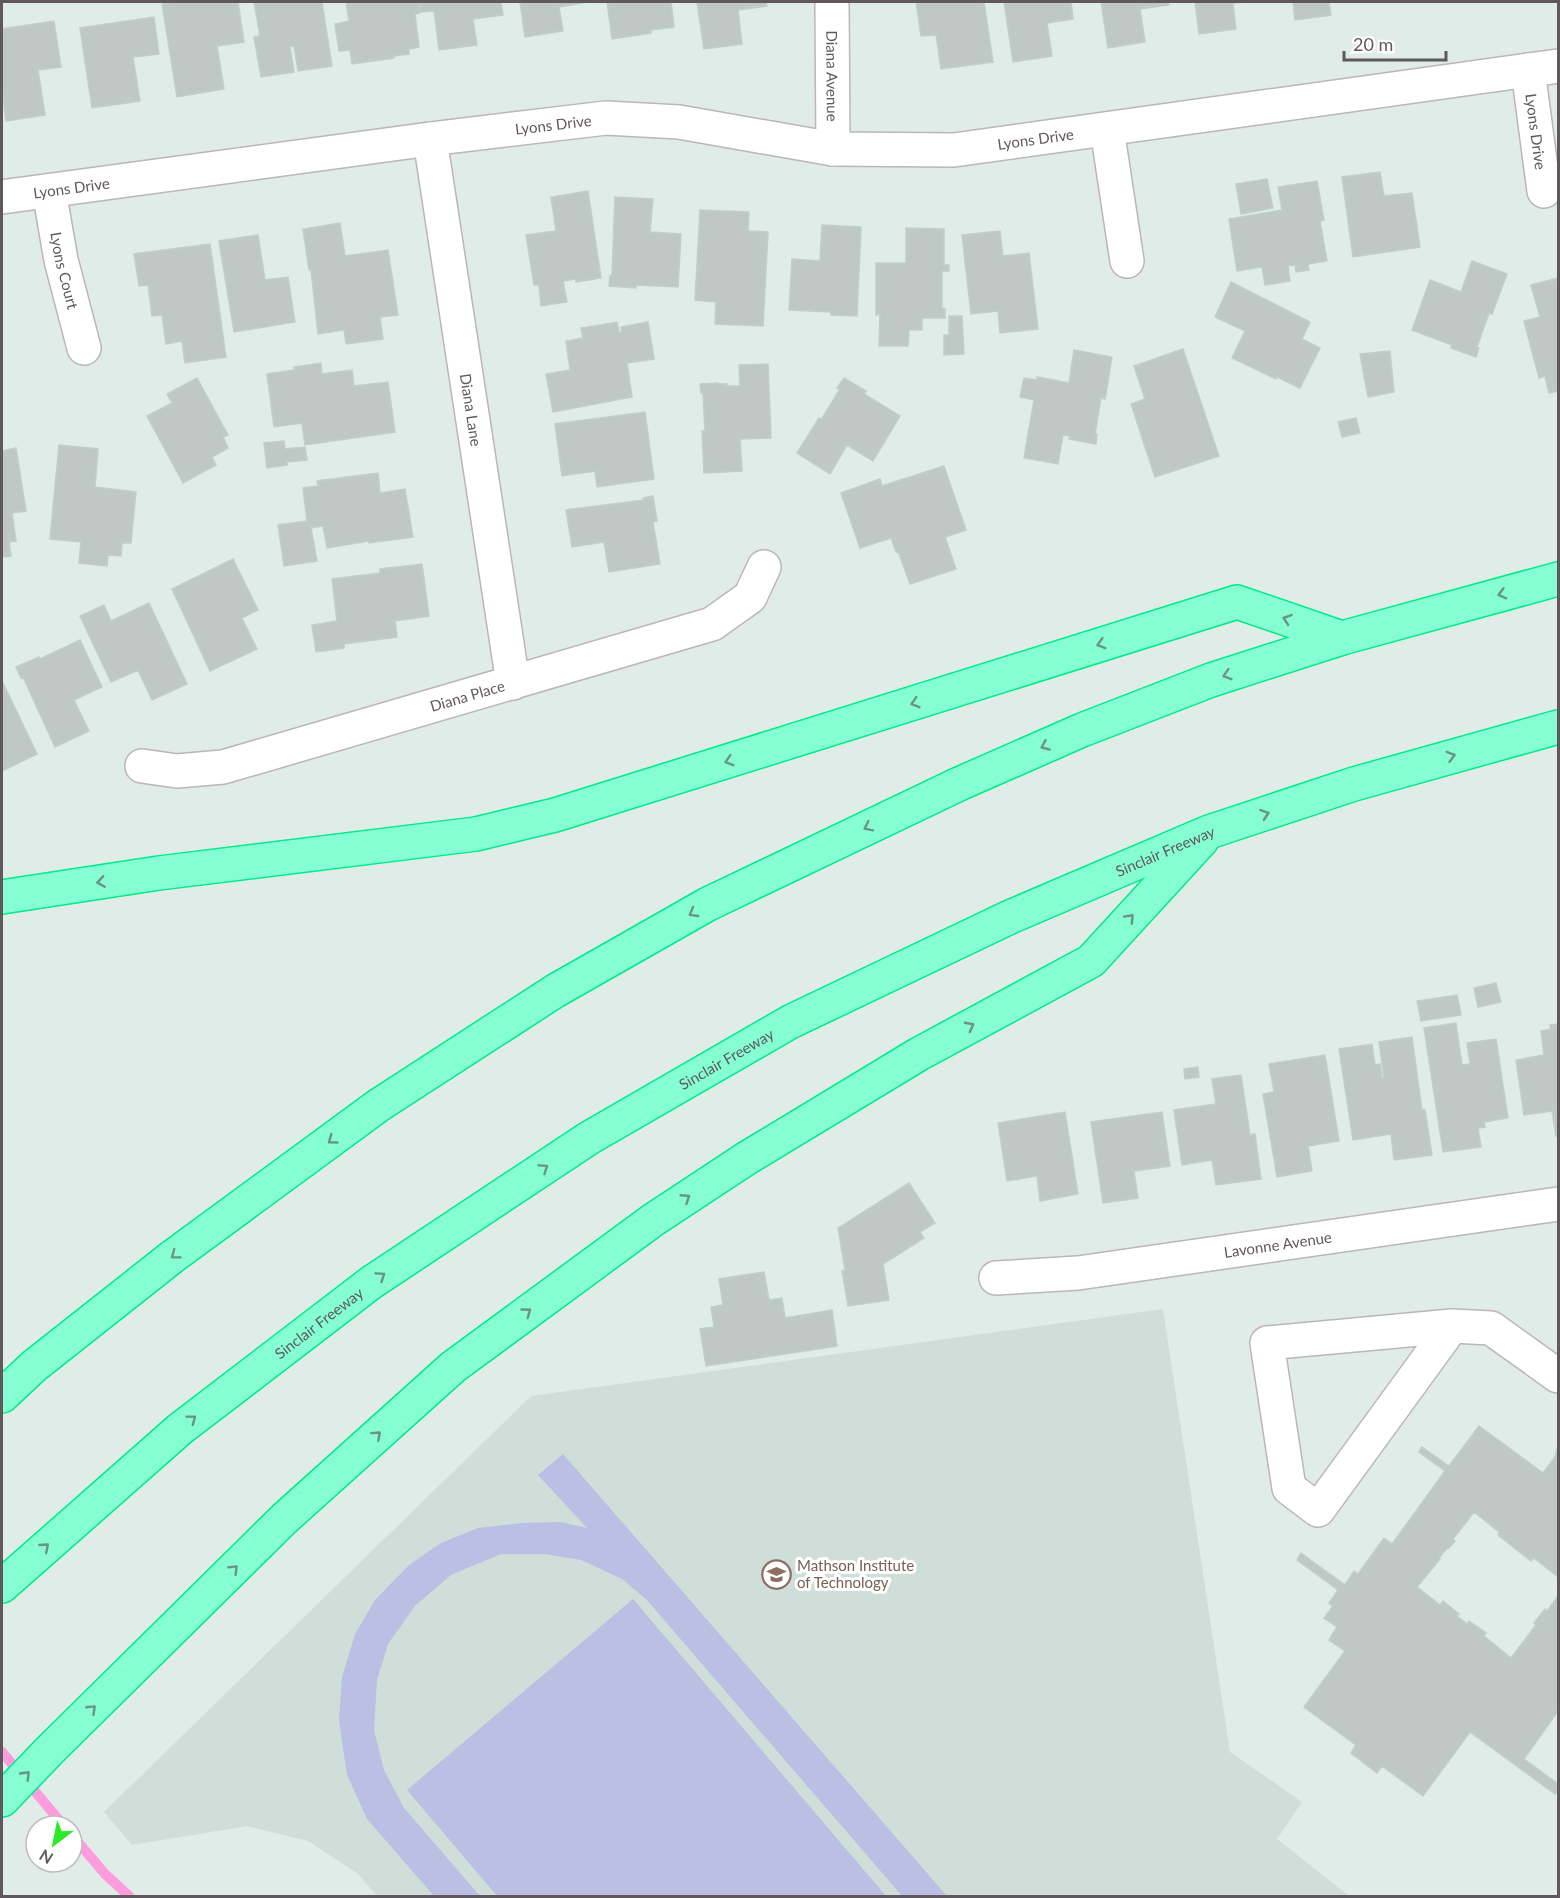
<svg xmlns="http://www.w3.org/2000/svg" width="1560" height="1898" font-family="Lato,sans-serif">
<rect width="100%" height="100%" fill="#dfece8"/>
<path fill="#d0ded9" d="M1163,1309l67,443 72,50 -25,37 72,57h-972l-20,-23 -49,-32 -61,-15 -115,19 -28,-33 427,-416z"/>
<path fill="#bbbfe4" d="M563,1454l384,442h-45l-256,-297 -24,-20 -41,-19 -36,-6h-44l-50,21 -36,31 -27,38 -11,36 -3,50 10,40 20,38 76,88h-46l-67,-77 -20,-44 -8,-54 3,-44 13,-43 20,-34 34,-35 32,-22 37,-15 44,-5 39,-1 26,6 -49,-53z
M633,1599l253,297h-389l-90,-106z"/>
<g fill="none" stroke-linecap="round" stroke-linejoin="round">
<path stroke="#ff9cde" stroke-width="10" d="M2,1752l62,74
M72,1835l33,39 24,22"/>
</g>
<path fill="#bfc8c5" stroke="#bed0c9" stroke-width="1.5" d="M177,2h61l6,40 -27,4 7,43 -47,8 -15,-93z
M254,2h68l10,64 -34,5 -4,-25 -4,1 4,25 -33,5 -7,-40 6,-1z
M346,2h73l1,11 -5,1 4,33 -10,2v5l-15,2v2l-42,6 -2,-14 -11,1 -4,-27 14,-3z
M420,2h81l2,13 -30,4 4,26 -38,5 -5,-39 -13,1z
M520,2h68l-29,5 4,24 -38,6z
M607,2h64l3,25 -23,3v3l-39,6z
M697,2h69l1,4 -29,4 4,34 -38,5z
M916,2h68l9,60 -52,7 -5,-34 -15,1z
M1004,2h67l2,17 -26,4 5,33 -39,6z
M1101,2h67l1,3 -29,4 5,33 -37,6z
M1195,2h52l-14,1 3,26 -37,5z
M1293,2h36l2,13 -36,5z
M154,17l5,37 -26,3 7,44 -48,7 -12,-80z
M54,21l7,46 -23,3 7,45 -39,6 -4,-32v-60z
M1380,172l4,24 28,-3 8,54 -67,10 -11,-80z
M1267,179l6,29 -32,6 -5,-30z
M1317,181l7,39 -4,1 7,40 -19,3 1,6 -13,2 -1,-7 -7,1 2,15 -25,4 -3,-18 -25,4 -8,-52 53,-9 -4,-23z
M588,191l13,87 -25,4v-3l-13,2 4,21 -26,4 -2,-21h-5l-8,-50 30,-4 -5,-34z
M615,197l38,2 -3,33 31,2 -3,53 -42,-2v3l-27,-2 1,-10 2,-1z
M700,210l49,2 -1,19 20,1 -5,94 -48,-2 1,-22 -21,-2z
M340,223l5,33 43,-6 10,65 -18,2 3,22 -37,5 -2,-14 -26,4 -7,-64h-2l-6,-41z
M822,225l39,2 -4,89 -26,-1v-3l-42,-2 3,-51 28,2z
M906,228l38,1v36h5v6h-7v37l3,1v9h-23v12h-13l-1,16h-29l1,-32 -4,1v-52h30z
M1000,231l3,25 26,-3 9,76 -38,4 -2,-22 -27,3 -9,-79z
M258,235l7,45 23,-3 7,45 -61,10 -15,-91z
M210,244l16,113 -41,6 -3,-22 -16,3 -4,-29 -10,1 -4,-31 -9,1 -5,-32z
M1472,261l35,13 -15,40 -3,-1 -12,34 2,1 -3,9 -25,-9 1,-3 -40,-15 18,-50 31,12z
M1558,278v113l-9,2 -4,-17 -6,2 -15,-57 16,-4 -9,-32z
M1231,282l79,40 -8,17 18,9 -20,40 -23,-11 -1,2 -44,-21 13,-27 -30,-14z
M949,316h13l2,38 -20,1v-20h5z
M617,322l2,10h3l-1,-5 27,-5 6,37 -27,4 5,34 -79,15 -7,-38 24,-4 -4,-29 17,-3 -2,-10z
M1183,349l36,107 -64,21 -24,-73 14,-5 -11,-33z
M1074,350l38,7 -7,42 -4,-1 -6,36h2l-1,10 -27,-5 1,-3 -7,-1 -5,29 -34,-6 10,-58 -14,-3 4,-19 13,2v-3l32,6z
M1390,351l4,41 -26,5 -8,-43z
M321,363l1,11 30,-4 2,16 34,-4 7,50 -90,13 -3,-22 -28,4 -7,-53 28,-4 -1,-3z
M768,364l3,74 -31,1 2,32 -38,2 -2,-42h3l-2,-38h-2l-1,-9 18,-1v1h9v2h13l-1,-21z
M197,378l31,57 -5,2 5,11 -16,9 4,8 -33,18 -36,-67 25,-13 -5,-9z
M844,378l22,13 -2,3 36,22 -27,45 -26,-16 -17,29 -33,-21 22,-35 2,2 19,-31 -3,-1z
M645,412l9,67 -57,8 -2,-16 -33,5 -7,-52z
M1356,418l4,15 -18,4 -4,-15z
M284,441l1,8 20,-2 2,13 -20,2v3l-20,3 -3,-25z
M59,445l39,4 -3,38 41,5 -5,51h-9l-1,13 -13,-1 -1,11 -28,-3 2,-21 -31,-3z
M16,448l10,63 -14,2 4,28 -7,1 2,14 -9,1v-106z
M944,466l22,64 -21,7 11,32 -46,15 -12,-33 -2,1 -5,-14 -31,10 -19,-55 39,-14 2,7z
M378,473l2,20 25,-4 8,48 -44,6v-2l-42,7 -4,-22 -12,2 6,33 -33,5 -6,-41 29,-4 -4,-33 15,-2 -1,-5z
M653,496l4,25 -4,1 7,42 -51,8 -5,-30 -32,5 -6,-37 78,-10 -1,-2z
M233,559l25,51 -16,8 15,31 -47,22 -38,-82z
M422,564l7,52 -34,5 2,16 -53,7v4l-28,4 -4,-27 25,-4 -5,-42 48,-6v-4z
M149,603l38,81 -35,16 -14,-30 -27,12 -31,-66 24,-11 7,16z
M80,640l22,47 -28,13 15,31 -34,16 -32,-70 -2,1 -5,-11 23,-10 1,2z
M2,681l35,73 -35,17z
M1496,983l5,19 -23,5 -4,-19z
M1457,995l4,20 -40,6 -4,-20z
M1456,1023l6,42 8,-1 -3,-21 29,-4 12,79 -24,4 1,5 -7,1 3,19 -38,5 -19,-124z
M1558,1024v112h-2l-4,-25 -28,4 -8,-55 28,-5 -3,-24 10,-2 -1,-4z
M1412,1037l10,73h3l7,45 -38,5 -3,-26 -38,6 -14,-91 33,-5 3,21 5,-1 2,14h2l-5,-36z
M1325,1055l14,86 -31,5 4,25 -35,6 -14,-83 11,-2 -5,-28z
M1198,1067l1,10 -14,2 -1,-10z
M1241,1075l9,60 5,-1 6,45 -45,6 -4,-25 -30,5 -8,-55 42,-6 -4,-25z
M1065,1112l13,82 -38,7 -3,-25 -30,5 -9,-58z
M1162,1112l8,54 -36,5 4,27 -35,5 -12,-81z
M909,1183l26,40 -15,9 4,6 -41,26 6,36 -41,6 -6,-35 3,-1 -7,-42z
M764,1272l5,28 13,-2 3,20 47,-8 5,36 -131,20 -6,-37 14,-2 -3,-20 12,-2 -4,-26z
M1479,1426l64,47 12,-16 3,-11v131l-24,-19 -3,3 -33,-26 1,-3 -25,-20 -21,27 2,2 -6,7 -1,-1 -9,11 1,1 -23,28 23,18 3,-4 16,13 -2,2 10,8 2,-3 17,12 -2,3 27,22 25,-33 -2,-2 11,-14 2,2 11,-15v115l-34,48 34,25v6l-3,4 -85,-62 -47,64 -41,-30 -5,7 -26,-20 5,-8 -52,-38 41,-56 -16,-11 8,-13 -13,-9 9,-12 -4,-3 9,-13 -41,-30 4,-7 44,32 9,-14 4,3 26,-36 8,6 53,-73 -26,-19 3,-5 27,19z"/>
<g fill="none" stroke-linecap="round" stroke-linejoin="round">
<defs>
<g id="minor">
<path id="s1" d="M832,2l1,147"/>
<path id="s2" d="M1528,70l16,121"/>
<path d="M1107,129l20,132"/>
<path id="s3" d="M430,139l83,544"/>
<path id="s4" d="M49,191l12,69 23,88"/>
<path id="s5" d="M2,197l428,-58 176,-21 73,4 154,27 121,1 604,-84"/>
<path id="s6" d="M142,766l35,5 46,-4 489,-143 38,-27 14,-30"/>
<path id="s7" d="M996,1278l82,-5 480,-69"/>
<path d="M1452,1326l-134,184 -29,-22 -22,-145 185,-17 39,2 67,48"/>
</g>
<g id="highway">
<path d="M2,897l157,-24 317,-39 79,-19 682,-213 105,36"/>
<path d="M2,1396l32,-30 138,-109 207,-152 176,-114 153,-87 251,-120 123,-54 129,-50 131,-42 216,-59"/>
<path id="s8" d="M2,1586l178,-157 192,-147 217,-144 201,-116 220,-105 199,-85 145,-48 204,-57"/>
<path d="M2,1800l48,-50 234,-231 169,-152 200,-147 94,-62 172,-104 172,-93 111,-121"/>
</g>
</defs>
<use href="#minor" stroke="#bdb5b9" stroke-width="36"/>
<use href="#highway" stroke="#00eb89" stroke-width="36"/>
<use href="#minor" stroke="#fff" stroke-width="33"/>
<use href="#highway" stroke="#84fed2" stroke-width="33"/>
</g>
<defs><path id="oneway-chevron" d="M-2-3.5L2.5 0L-2 3.5" fill="none" stroke-width="1.6" stroke-linecap="round" stroke-linejoin="round" transform="scale(1.5)"/></defs>
<g stroke="#6d9286">
<use href="#oneway-chevron" transform="translate(1502 594) rotate(165)"/>
<use href="#oneway-chevron" transform="translate(1287 619) rotate(-161)"/>
<use href="#oneway-chevron" transform="translate(1101 644) rotate(163)"/>
<use href="#oneway-chevron" transform="translate(1227 675) rotate(163)"/>
<use href="#oneway-chevron" transform="translate(915 703) rotate(163)"/>
<use href="#oneway-chevron" transform="translate(1045 746) rotate(156)"/>
<use href="#oneway-chevron" transform="translate(1451 756) rotate(-16)"/>
<use href="#oneway-chevron" transform="translate(729 761) rotate(163)"/>
<use href="#oneway-chevron" transform="translate(1265 814) rotate(-19)"/>
<use href="#oneway-chevron" transform="translate(868 827) rotate(154)"/>
<use href="#oneway-chevron" transform="translate(101 882) rotate(171)"/>
<use href="#oneway-chevron" transform="translate(693 913) rotate(150)"/>
<use href="#oneway-chevron" transform="translate(1130 918) rotate(-47)"/>
<use href="#oneway-chevron" transform="translate(970 1026) rotate(-28)"/>
<use href="#oneway-chevron" transform="translate(332 1140) rotate(144)"/>
<use href="#oneway-chevron" transform="translate(544 1168) rotate(-34)"/>
<use href="#oneway-chevron" transform="translate(686 1198) rotate(-33)"/>
<use href="#oneway-chevron" transform="translate(175 1255) rotate(143)"/>
<use href="#oneway-chevron" transform="translate(381 1276) rotate(-34)"/>
<use href="#oneway-chevron" transform="translate(527 1312) rotate(-36)"/>
<use href="#oneway-chevron" transform="translate(192 1419) rotate(-37)"/>
<use href="#oneway-chevron" transform="translate(377 1435) rotate(-42)"/>
<use href="#oneway-chevron" transform="translate(45 1547) rotate(-41)"/>
<use href="#oneway-chevron" transform="translate(234 1569) rotate(-45)"/>
<use href="#oneway-chevron" transform="translate(92 1709) rotate(-44)"/>
<use href="#oneway-chevron" transform="translate(26 1775) rotate(-46)"/>
</g>
<defs>
<symbol id="school-ring" viewBox="-11 -11 22 22"><circle r="9.5" fill="#fff" stroke="#8d6e63" stroke-width="1.5"/><path d="M0-5L7-2L0 1L-7-2ZM-4 1L0 2.5L4 1V4Q0 6-4 4Z" fill="#8d6e63"/></symbol>
</defs>
<g fill-rule="evenodd">
<use href="#school-ring" x="760" y="1558" width="33" height="33"/>
</g>
<g text-anchor="middle" dominant-baseline="central" stroke-width="6" stroke-linejoin="round" paint-order="stroke">
<g font-size="15" fill="#61585d" stroke="#fff">
<text stroke="none"><textPath href="#s1" startOffset="74">Diana Avenue</textPath></text>
<text stroke="none"><textPath href="#s5" startOffset="556">Lyons Drive</textPath></text>
<text stroke="none"><textPath href="#s2" startOffset="62">Lyons Drive</textPath></text>
<text stroke="none"><textPath href="#s5" startOffset="1042">Lyons Drive</textPath></text>
<text stroke="none"><textPath href="#s5" startOffset="70">Lyons Drive</textPath></text>
<text stroke="none"><textPath href="#s4" startOffset="81">Lyons Court</textPath></text>
<text stroke="none"><textPath href="#s3" startOffset="274">Diana Lane</textPath></text>
<text stroke="none"><textPath href="#s6" startOffset="336">Diana Place</textPath></text>
<text stroke="none"><textPath href="#s8" startOffset="1384">Sinclair Freeway</textPath></text>
<text stroke="none"><textPath href="#s8" startOffset="898">Sinclair Freeway</textPath></text>
<text stroke="none"><textPath href="#s7" startOffset="284">Lavonne Avenue</textPath></text>
<text stroke="none"><textPath href="#s8" startOffset="412">Sinclair Freeway</textPath></text>
</g>
<g font-size="15" fill="#785e54" stroke="#fff" text-anchor="start">
<text x="797" y="1565">Mathson Institute<tspan x="797" dy="17">of Technology</tspan></text>
</g>
</g>
<rect width="1560" height="1898" fill="none" stroke="#61585d" stroke-width="6"/>
<g transform="translate(54 1844) rotate(212)"><circle r="28" fill="#ffffff" stroke="#c0bcbe" stroke-width="1.5"/>
<path d="M0-4.5L10 22L0 15L-10 22Z" fill="#2cea27"/>
<text y="-9" font-size="16" font-weight="bold" text-anchor="middle" fill="#61585d">N</text>
</g>
<path d="M1344 51v9h102v-9" fill="none" stroke="#61585d" stroke-width="3"/>
<text x="1353" y="51" font-size="18" fill="#61585d" stroke="#ffffff" stroke-width="4.5" paint-order="stroke">20 m</text>
</svg>
